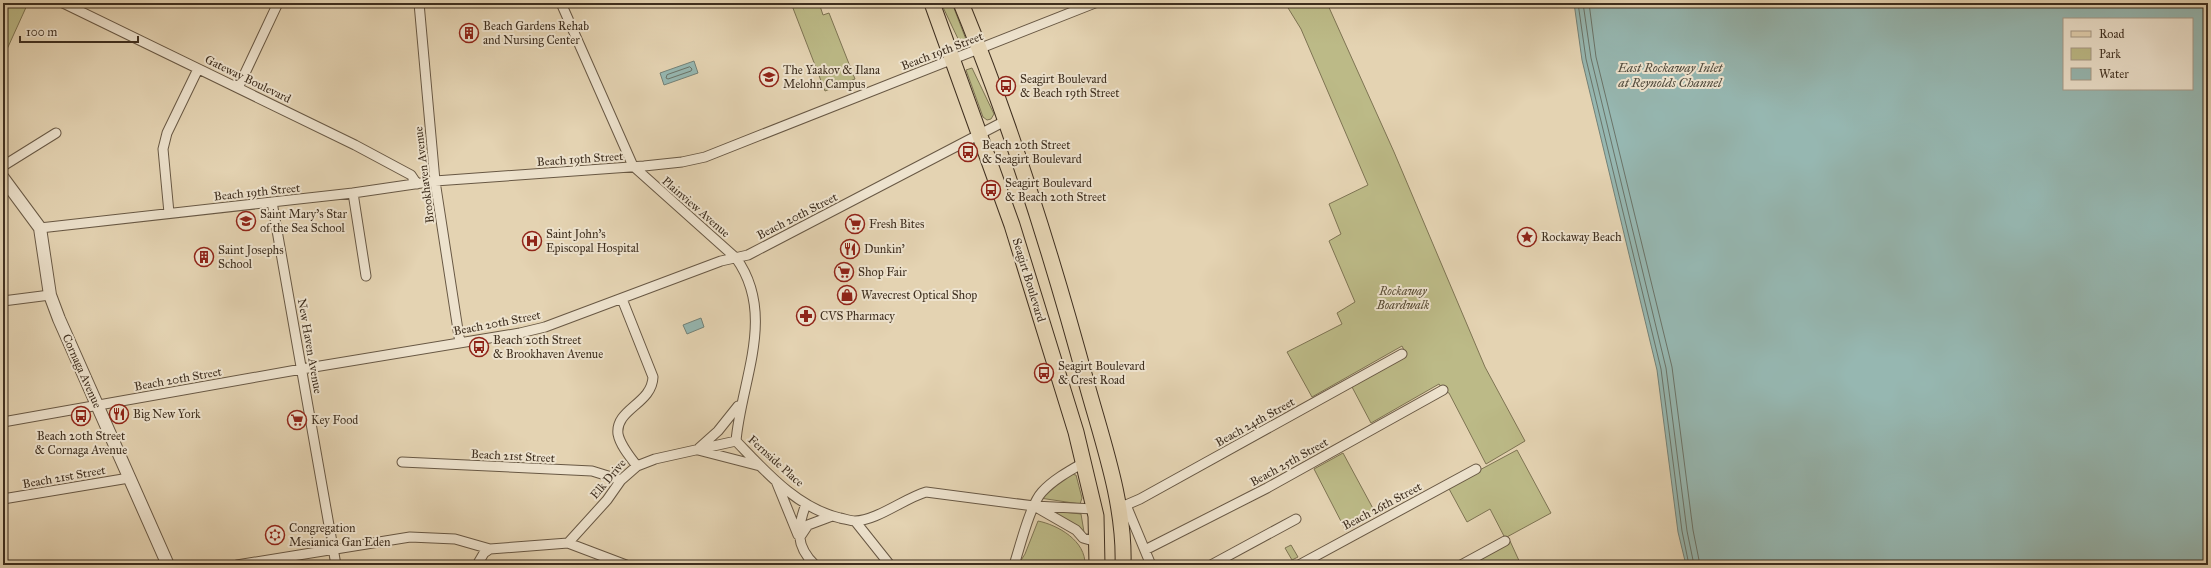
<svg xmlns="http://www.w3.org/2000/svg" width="2211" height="568" font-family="'IM FELL Great Primer',serif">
<rect width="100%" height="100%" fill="#e4d3b2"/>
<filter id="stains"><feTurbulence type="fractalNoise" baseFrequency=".005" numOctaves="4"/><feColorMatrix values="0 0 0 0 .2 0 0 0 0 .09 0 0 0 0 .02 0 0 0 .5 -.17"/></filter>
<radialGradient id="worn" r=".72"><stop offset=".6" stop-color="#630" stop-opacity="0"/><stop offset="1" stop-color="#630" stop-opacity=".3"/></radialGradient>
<path fill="#bcba87" stroke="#7e7453" d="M3,3h25l-25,55z
M791,3h28l4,12 6,-2 26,66 -30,12z
M941,3h11l15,39 -6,3z
M1285,3h42l67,149 91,215 40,74 -39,23 -37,-71 -6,-3 -4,-6 -68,39 -19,-36 54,-33 -4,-8 -90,51 -25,-45 55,-28 -5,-11 18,-11 -26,-61 12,-7 -12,-30 39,-19 -67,-156z
M972,68l22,46 -3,5 -4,1 -4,-3 -17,-47z
M1517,450l34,63 -46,25 -15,-29 -23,13 -19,-35z
M1343,453l33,61 -30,17 -32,-62z
M1071,474l5,1 6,23 -2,6 -40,-6z
M1046,510l35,4 3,18z
M1038,521c20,4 48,20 47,44h-67l7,-11z
M1510,541l11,24h-49z
M1291,545l7,12 -6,3 -7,-12z"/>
<path fill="#96b7b1" stroke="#738177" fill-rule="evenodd" d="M1574,3h634v562h-522l-8,-33 -21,-162 -75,-310zM2064,19h128v70h-128z
M694,61l4,12 -34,12 -4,-12z
M701,318l3,9 -17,7 -4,-9z"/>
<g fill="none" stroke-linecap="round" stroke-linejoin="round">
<path stroke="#6a7368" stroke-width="1" d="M1578,3l8,56 75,310 21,162 7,34
M1583,3l8,55 75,310 21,163 7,34
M1589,3l7,54 76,310 21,163 7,35
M690,67l2,2 -1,2 -23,8 -2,-1 1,-3z"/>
<defs>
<path id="minor" d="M63,3l292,142 56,30 6,9
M419,3l16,178 25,162
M561,3l72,163 103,92c41,57 5,123 0,183
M238,88l40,-85
M3,166l53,-33
M353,193l13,83
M272,202l64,363
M169,213l-6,-64 4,-16 31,-64
M40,228l313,-35 82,-12 209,-15 38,-4 23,-5 390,-154
M622,299l31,78c-1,27 -38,32 -35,57 2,11 12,23 19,32
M3,301l47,-6
M3,422l299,-53 218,-36 25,-6 176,-66 27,-6 257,-134
M736,441c29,30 61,67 104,77 5,1 11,3 15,3 21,0 50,-23 71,-29l108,14 60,3
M699,448l19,-17 20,-25
M698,450l62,16
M402,462l190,9 29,9
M776,481l22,54
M3,499l126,-21
M806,504c-9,24 -11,42 9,61
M1126,505l25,60
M1119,506l7,-1 14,-6 262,-145
M1036,507l40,23 7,8 14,4
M855,521l35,44
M800,537l8,-12 24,-9
M568,543l39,-43 14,-20 16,-14 18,-7 81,-18
M1145,550l122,-62 176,-98
M237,565l173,-28 45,2 35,10 78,-6 58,22
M477,565l7,-12 6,-4
M1014,565c6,-18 16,-60 28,-73 11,-12 27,-21 41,-29
M1211,565l85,-46
M1299,565l177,-96
M1461,565l44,-24"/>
<path id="tertiary" d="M3,178l37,50 10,67 9,24 109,246"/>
<path id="primary" d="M932,3l80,222 64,207 20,84 1,49
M961,3c51,124 91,253 126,382 16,58 38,119 36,180"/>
</defs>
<use href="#minor" stroke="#685844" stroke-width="11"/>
<use href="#tertiary" stroke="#685844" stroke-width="14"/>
<use href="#primary" stroke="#3f2f1f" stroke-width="17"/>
<use href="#minor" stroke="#ede2cd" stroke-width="9"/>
<use href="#tertiary" stroke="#ede2cd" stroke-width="12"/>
<use href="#primary" stroke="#e4d3b2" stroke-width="15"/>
</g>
<defs>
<symbol id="building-ring" viewBox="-11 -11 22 22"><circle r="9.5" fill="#ede2cd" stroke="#8f2418" stroke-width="1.5"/><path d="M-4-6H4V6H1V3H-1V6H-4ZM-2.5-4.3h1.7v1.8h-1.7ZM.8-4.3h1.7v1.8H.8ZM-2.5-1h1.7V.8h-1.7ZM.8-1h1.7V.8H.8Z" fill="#8f2418"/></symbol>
<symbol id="school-ring" viewBox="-11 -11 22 22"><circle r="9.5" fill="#ede2cd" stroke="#8f2418" stroke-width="1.5"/><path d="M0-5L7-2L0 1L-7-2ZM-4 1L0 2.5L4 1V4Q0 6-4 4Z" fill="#8f2418"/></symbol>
<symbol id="bus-ring" viewBox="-11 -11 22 22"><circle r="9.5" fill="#ede2cd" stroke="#8f2418" stroke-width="1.5"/><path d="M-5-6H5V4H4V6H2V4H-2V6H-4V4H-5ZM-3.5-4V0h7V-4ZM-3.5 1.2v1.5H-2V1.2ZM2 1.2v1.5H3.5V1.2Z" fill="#8f2418"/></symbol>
<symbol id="supermarket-ring" viewBox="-11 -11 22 22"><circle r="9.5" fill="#ede2cd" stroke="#8f2418" stroke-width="1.5"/><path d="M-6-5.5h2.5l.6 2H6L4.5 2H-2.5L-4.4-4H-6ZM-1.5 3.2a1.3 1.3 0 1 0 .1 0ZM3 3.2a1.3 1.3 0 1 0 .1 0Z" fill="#8f2418"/></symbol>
<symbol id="sight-ring" viewBox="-11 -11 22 22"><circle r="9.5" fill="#ede2cd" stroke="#8f2418" stroke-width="1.5"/><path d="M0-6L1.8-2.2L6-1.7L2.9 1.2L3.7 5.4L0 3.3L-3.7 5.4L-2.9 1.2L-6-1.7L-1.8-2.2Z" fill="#8f2418"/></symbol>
<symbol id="hospital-ring" viewBox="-11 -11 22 22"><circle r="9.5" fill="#ede2cd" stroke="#8f2418" stroke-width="1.5"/><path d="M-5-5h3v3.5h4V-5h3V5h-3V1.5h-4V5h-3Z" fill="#8f2418"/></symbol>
<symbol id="restaurant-ring" viewBox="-11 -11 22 22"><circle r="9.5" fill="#ede2cd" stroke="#8f2418" stroke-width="1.5"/><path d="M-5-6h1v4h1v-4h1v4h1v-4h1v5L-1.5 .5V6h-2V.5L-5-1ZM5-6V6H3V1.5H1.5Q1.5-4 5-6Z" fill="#8f2418"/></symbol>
<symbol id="shop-ring" viewBox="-11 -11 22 22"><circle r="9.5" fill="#ede2cd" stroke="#8f2418" stroke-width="1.5"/><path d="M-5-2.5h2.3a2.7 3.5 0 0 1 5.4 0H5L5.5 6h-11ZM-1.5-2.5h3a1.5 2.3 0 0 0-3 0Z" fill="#8f2418"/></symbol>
<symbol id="pharmacy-ring" viewBox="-11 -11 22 22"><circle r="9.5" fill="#ede2cd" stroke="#8f2418" stroke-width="1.5"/><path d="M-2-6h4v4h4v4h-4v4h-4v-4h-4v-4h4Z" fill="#8f2418"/></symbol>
<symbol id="synagogue-ring" viewBox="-11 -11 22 22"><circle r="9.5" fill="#ede2cd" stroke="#8f2418" stroke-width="1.5"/><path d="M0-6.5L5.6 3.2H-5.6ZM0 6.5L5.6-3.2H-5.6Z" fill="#8f2418"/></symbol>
</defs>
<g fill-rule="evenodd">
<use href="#building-ring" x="458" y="22" width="22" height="22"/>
<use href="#school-ring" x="758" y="66" width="22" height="22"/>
<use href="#bus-ring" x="995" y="75" width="22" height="22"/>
<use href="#bus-ring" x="957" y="141" width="22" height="22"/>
<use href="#bus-ring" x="980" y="179" width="22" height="22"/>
<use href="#school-ring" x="235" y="210" width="22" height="22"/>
<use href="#supermarket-ring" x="844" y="213" width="22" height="22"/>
<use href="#sight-ring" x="1516" y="226" width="22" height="22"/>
<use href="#hospital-ring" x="521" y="230" width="22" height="22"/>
<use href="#restaurant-ring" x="839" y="238" width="22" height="22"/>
<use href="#building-ring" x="193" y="246" width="22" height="22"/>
<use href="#supermarket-ring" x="833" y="261" width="22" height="22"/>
<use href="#shop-ring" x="836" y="284" width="22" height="22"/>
<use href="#pharmacy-ring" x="795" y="305" width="22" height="22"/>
<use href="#bus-ring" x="468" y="336" width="22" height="22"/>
<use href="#bus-ring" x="1033" y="362" width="22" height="22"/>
<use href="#restaurant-ring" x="108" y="403" width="22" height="22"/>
<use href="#bus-ring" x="70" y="405" width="22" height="22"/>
<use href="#supermarket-ring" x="286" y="409" width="22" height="22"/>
<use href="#synagogue-ring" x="264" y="524" width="22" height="22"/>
</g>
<g text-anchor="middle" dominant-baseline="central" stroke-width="4" stroke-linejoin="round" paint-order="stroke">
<g font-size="12" fill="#3f2f1f" stroke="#ede2cd" text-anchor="start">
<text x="483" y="26">Beach Gardens Rehab<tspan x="483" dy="14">and Nursing Center</tspan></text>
<text x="783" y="70">The Yaakov &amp; Ilana<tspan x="783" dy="14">Melohn Campus</tspan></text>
<text x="1020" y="79">Seagirt Boulevard<tspan x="1020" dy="14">&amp; Beach 19th Street</tspan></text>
<text x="982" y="145">Beach 20th Street<tspan x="982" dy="14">&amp; Seagirt Boulevard</tspan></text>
<text x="1005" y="183">Seagirt Boulevard<tspan x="1005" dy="14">&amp; Beach 20th Street</tspan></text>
<text x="260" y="214">Saint Mary's Star<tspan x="260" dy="14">of the Sea School</tspan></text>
<text x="869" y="224">Fresh Bites</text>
<text x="546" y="234">Saint John's<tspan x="546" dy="14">Episcopal Hospital</tspan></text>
<text x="1541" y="237">Rockaway Beach</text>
<text x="864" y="249">Dunkin'</text>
<text x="218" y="250">Saint Josephs<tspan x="218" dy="14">School</tspan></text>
<text x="858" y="272">Shop Fair</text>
<text x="861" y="295">Wavecrest Optical Shop</text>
<text x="820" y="316">CVS Pharmacy</text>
<text x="493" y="340">Beach 20th Street<tspan x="493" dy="14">&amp; Brookhaven Avenue</tspan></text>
<text x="1058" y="366">Seagirt Boulevard<tspan x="1058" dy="14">&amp; Crest Road</tspan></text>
<text x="133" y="414">Big New York</text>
<text x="311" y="420">Key Food</text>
<text x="81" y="436" text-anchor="middle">Beach 20th Street<tspan x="81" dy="14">&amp; Cornaga Avenue</tspan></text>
<text x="289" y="528">Congregation<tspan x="289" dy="14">Mesianica Gan Eden</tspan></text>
</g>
<g font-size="12" fill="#3f2f1f" stroke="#ede2cd">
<text transform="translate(942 51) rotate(-21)">Beach 19th Street</text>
<text transform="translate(248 79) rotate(26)">Gateway Boulevard</text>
<text transform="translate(580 159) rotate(-4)">Beach 19th Street</text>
<text transform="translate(424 175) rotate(-97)">Brookhaven Avenue</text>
<text transform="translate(257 192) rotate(-6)">Beach 19th Street</text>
<text transform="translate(696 207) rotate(41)">Plainview Avenue</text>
<text transform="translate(797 216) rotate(-27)">Beach 20th Street</text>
<text transform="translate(1029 280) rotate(73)">Seagirt Boulevard</text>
<text transform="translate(497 323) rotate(-11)">Beach 20th Street</text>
<text transform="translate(310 346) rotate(80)">New Haven Avenue</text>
<text transform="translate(82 371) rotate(66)">Cornaga Avenue</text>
<text transform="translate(178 379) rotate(-10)">Beach 20th Street</text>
<text transform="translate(1255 422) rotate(-29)">Beach 24th Street</text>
<text transform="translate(513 456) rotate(3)">Beach 21st Street</text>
<text transform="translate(776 461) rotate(42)">Fernside Place</text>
<text transform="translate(1289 462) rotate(-29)">Beach 25th Street</text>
<text transform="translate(64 477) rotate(-10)">Beach 21st Street</text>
<text transform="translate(608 479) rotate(-50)">Elk Drive</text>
<text transform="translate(1382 506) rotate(-28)">Beach 26th Street</text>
</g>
<g font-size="12" font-style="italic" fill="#584b34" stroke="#ede2cd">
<text x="1403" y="291">Rockaway<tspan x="1403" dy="14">Boardwalk</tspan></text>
</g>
<g font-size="13" font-style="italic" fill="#504a3c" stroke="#ede2cd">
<text x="1670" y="68">East Rockaway Inlet<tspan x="1670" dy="15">at Reynolds Channel</tspan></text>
</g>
</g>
<rect width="2211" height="568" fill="none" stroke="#e4d3b2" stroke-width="16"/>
<rect x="4" y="4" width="2203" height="560" fill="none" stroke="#3f2f1f" stroke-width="2"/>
<rect x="8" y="8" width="2195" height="552" fill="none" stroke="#3f2f1f"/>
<rect x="2063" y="18" width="130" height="72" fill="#ede2cd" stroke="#a79a87"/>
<rect x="2071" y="31" width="20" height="6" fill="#e4d3b2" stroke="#a79a87"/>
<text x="2099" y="38" font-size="12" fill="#3f2f1f">Road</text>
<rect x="2071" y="48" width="20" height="12" fill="#bcba87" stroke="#a79a87"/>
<text x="2099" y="58" font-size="12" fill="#3f2f1f">Park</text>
<rect x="2071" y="68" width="20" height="12" fill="#96b7b1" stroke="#a79a87"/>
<text x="2099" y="78" font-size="12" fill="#3f2f1f">Water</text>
<path d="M20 36v6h118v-6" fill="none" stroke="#3f2f1f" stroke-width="2"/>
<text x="26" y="36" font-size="12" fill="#3f2f1f" stroke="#ede2cd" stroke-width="3" paint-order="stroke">100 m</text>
<rect width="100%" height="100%" filter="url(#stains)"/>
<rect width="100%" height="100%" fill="url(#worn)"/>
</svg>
